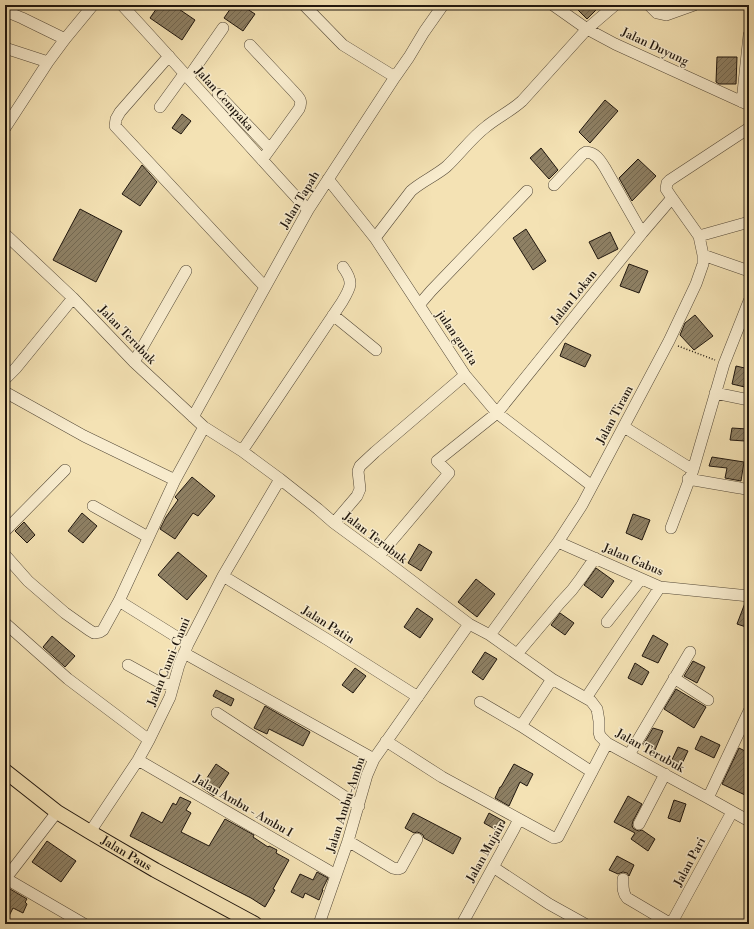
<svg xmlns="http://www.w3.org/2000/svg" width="754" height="929" font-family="'Libre Bodoni',serif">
<defs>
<pattern id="building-hatch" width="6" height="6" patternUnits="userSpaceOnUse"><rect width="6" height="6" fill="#8e8064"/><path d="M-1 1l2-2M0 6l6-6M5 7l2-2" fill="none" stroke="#736851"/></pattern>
</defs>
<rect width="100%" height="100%" fill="#f4e2b4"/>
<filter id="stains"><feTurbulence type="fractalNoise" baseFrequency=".005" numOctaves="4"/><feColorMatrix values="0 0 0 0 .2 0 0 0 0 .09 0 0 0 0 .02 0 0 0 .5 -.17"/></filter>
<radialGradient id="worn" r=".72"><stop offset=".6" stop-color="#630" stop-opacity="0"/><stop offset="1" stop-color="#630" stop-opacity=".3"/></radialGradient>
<path fill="url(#building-hatch)" stroke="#1f160e" d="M159,5h14l22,15 -13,20 -32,-22z
M233,5h8l14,9 -12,17 -19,-13z
M573,5h28l-14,14z
M717,57h20l-1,27h-17l-3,-2z
M605,100l13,11 -28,32 -11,-11z
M182,114l9,7 -10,13 -9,-6z
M541,148l17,22 -9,9 -19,-21z
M638,159l18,17 -24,25 -13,-23z
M142,165l15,17 -17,24 -18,-12z
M80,209l42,22 -26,51 -43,-22z
M526,229l20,32 -13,9 -20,-32z
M610,232l8,17 -20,10 -9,-17z
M629,264l19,7 -9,22 -19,-7z
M695,315l18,21 -19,14 -14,-15 5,-12z
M565,343l26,12 -6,12 -25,-11z
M736,366l13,3v19l-17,-4z
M732,428l15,1 -2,12 -15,-1z
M712,457l32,5 -3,19 -16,-3 2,-10 -18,-2z
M192,477l23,19 -17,20 -5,-3 -18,26 -15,-10 6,-12 12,-17 -3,-3z
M82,513l15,13 -14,17 -15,-12z
M633,514l17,6 -8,20 -16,-7z
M24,522l11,13 -8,8 -12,-12z
M419,544l13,8 -11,19 -13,-8z
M178,552l29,24 -20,24 -29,-25z
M596,568l18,13 -12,17 -18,-13z
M476,579l19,15 -18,23 -19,-15z
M745,603h4v25l-12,-4z
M417,608l16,11 -13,19 -16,-11z
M560,613l14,10 -9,12 -14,-10z
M653,635l15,9 -10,19 -16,-7z
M52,636l23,20 -10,11 -22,-20z
M485,652l12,7 -14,21 -11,-8z
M693,661l12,6 -8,16 -13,-7z
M635,663l14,9 -7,13 -14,-7z
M355,668l11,8 -13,17 -11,-8z
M676,689l30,18 -12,21 -30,-19z
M216,690l18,9 -3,7 -18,-10z
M265,706l45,26 -7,14 -34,-17 -2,5 -13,-6z
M653,728l10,3 -8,19 -12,-5z
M701,736l19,9 -6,13 -19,-9z
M678,747l10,4 -8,17 -10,-4z
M739,748l10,5v34l-4,8 -23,-11z
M216,764l13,9 -15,23 -13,-9z
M514,764l19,10 -6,12 -7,-4 -11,24 -14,-8 5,-11h1z
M628,796l14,8 -9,17 -1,4 1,3 3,2 3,1 3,-1 13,9 -7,12 -17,-12 4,-6 -21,-11z
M180,797l11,5 -5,8 5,3 -10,19 28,14 16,-27 29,16 -1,2 15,10 1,-1 8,4 -1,3 13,7 -16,29 2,1 -10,17 -14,-9 -121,-62 12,-24 20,11 11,-20 3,2z
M674,800l12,4 -6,18 -12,-4z
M413,813l48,25 -8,16 -29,-16 -1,-3 -3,-2 -3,-1 -3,1 -9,-5z
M489,813l16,9 -5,10 -16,-9z
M47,841l29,20 -15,21 -29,-20z
M617,856l17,9 -5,11 -2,-3 -4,-1 -3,1 -2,1 -9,-4z
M317,872l11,6 -6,12h1l-4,10 -14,-7 -2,5 -12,-6 9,-18 13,6z
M10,889l17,10 -2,3 2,2 -4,9 -10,-5 -8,16v-25z"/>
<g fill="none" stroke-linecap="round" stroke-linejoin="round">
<defs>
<path id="minor" d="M122,5c63,68 123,137 186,205
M304,5l39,40 52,32
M553,5l34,24 28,15 134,61
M649,5l8,8 9,2 28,-10
M5,11l17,7 43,21
M250,45l44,47c5,6 9,8 5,17l-37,51
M5,48l43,14
M169,56l-49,56 -4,7 -1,7 150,161
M188,78l35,-50
M218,94l52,55
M742,102l7,-67
M160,107l24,-33
M5,128l43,-66 17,-23 28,-34
M328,179l47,59 90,137 32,38 95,73
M554,185l29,-31 3,-2c10,1 14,8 19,16l37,65
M5,234l68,64 61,64 70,65 38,24 38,28 38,30 16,14 45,33 90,68 21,11 62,44 39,22 6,8 2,12v11l1,4 7,7 101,55 41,23
M699,236l-27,-38 -6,-9 1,-6 3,-3 79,-52
M375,238l36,-47c10,-9 24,-15 35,-24 14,-13 25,-29 41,-41 11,-9 24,-15 35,-25l65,-72 28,-24
M703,255l46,16
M419,305l12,-14 96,-100
M333,315l43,35
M134,362l52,-91
M5,379l11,-11 57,-70
M5,392l79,44 91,44
M715,393l34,7
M193,417l115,-207 87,-133 14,-20 15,-25 19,-27
M624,427l69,43
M242,451l100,-149c9,-15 12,-20 1,-35
M688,479l52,9 9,2
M93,506l55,31
M334,523l23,-27 3,-7 -2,-18 2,-5 15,-14 90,-77
M671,528l22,-58 31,-106 25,-63
M5,531l60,-61
M558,542l102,45 89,9
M5,555l23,26 37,32 24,17 5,3 6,-1 3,-2 16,-29 56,-121 29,-53
M379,556l70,-83 -12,-12 60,-48 145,-180 30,-35
M223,576l105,64 90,57
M119,601l69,43
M607,622l34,-43
M5,623l63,56 81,61
M490,635l68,-93 24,-37 87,-164 27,-57 7,-20v-9l-4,-19 50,-14
M184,653l190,106
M517,654l43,-51 12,-13 9,-12 14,-20
M128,665l29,16 16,5
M674,678l34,22
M586,698l74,-111
M480,702l41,24 71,46
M217,713l142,93
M521,726l31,-47
M386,741l56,36 77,42
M629,755l61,-103
M138,760l198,115
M708,798l41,-87
M639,824l26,-50
M90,832l48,-72 11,-20 21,-43 9,-32 9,-21 35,-68 57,-97
M348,841l45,27 5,1 3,-1 16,-29
M493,867l56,37 36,20
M5,878l79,46
M6,878l51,-66
M623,879c0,7 -1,13 4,19l44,26
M319,924l29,-83 19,-66 7,-16 95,-135
M462,924l52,-95 5,-10 33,18 2,1 4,-1 49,-94
M671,924l61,-112"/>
<g id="major">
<path id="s1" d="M5,771l52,41 33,20 65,38 100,54"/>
</g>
</defs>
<use href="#minor" stroke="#544938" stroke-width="12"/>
<use href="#major" stroke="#1f160e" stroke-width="16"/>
<path stroke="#1f160e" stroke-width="1.5" stroke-dasharray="1 2" stroke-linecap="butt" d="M678,346l37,14"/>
<use href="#minor" stroke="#f8ecce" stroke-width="11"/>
<use href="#major" stroke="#f4e2b4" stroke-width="14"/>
</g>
<g text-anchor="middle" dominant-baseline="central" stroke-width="3" stroke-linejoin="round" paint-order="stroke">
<g font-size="12" fill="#1f160e" stroke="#f8ecce">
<text transform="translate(655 47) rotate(25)">Jalan Duyung</text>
<text transform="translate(224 99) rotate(48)">Jalan Cempaka</text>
<text transform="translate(300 200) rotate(-59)">Jalan Tapah</text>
<text transform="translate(574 297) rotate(-51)">Jalan Lokan</text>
<text transform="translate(127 335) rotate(46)">Jalan Terubuk</text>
<text transform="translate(457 338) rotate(56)">julan gurita</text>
<text transform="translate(615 415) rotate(-62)">Jalan Tiram</text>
<text transform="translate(375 538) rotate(37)">Jalan Terubuk</text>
<text transform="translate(633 560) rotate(23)">Jalan Gabus</text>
<text transform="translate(328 625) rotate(32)">Jalan Patin</text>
<text transform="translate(169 662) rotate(-68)">Jalan Cumi-Cumi</text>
<text transform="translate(650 751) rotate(29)">Jalan Terubuk</text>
<text transform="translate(346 805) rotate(-72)">Jalan Ambu-Ambu</text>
<text transform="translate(243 806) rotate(30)">Jalan Ambu - Ambu I</text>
<text transform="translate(486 852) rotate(-61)">Jalan Mujair</text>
<text stroke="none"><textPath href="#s1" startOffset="147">Jalan Paus</textPath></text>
<text transform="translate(690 862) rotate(-62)">Jalan Pari</text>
</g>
</g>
<rect width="754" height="929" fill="none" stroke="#f4e2b4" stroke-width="20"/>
<rect x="6" y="6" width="742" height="917" fill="none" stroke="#1f160e" stroke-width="2"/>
<rect x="10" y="10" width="734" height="909" fill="none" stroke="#1f160e"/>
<rect width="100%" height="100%" filter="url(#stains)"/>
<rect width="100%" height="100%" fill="url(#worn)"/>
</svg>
